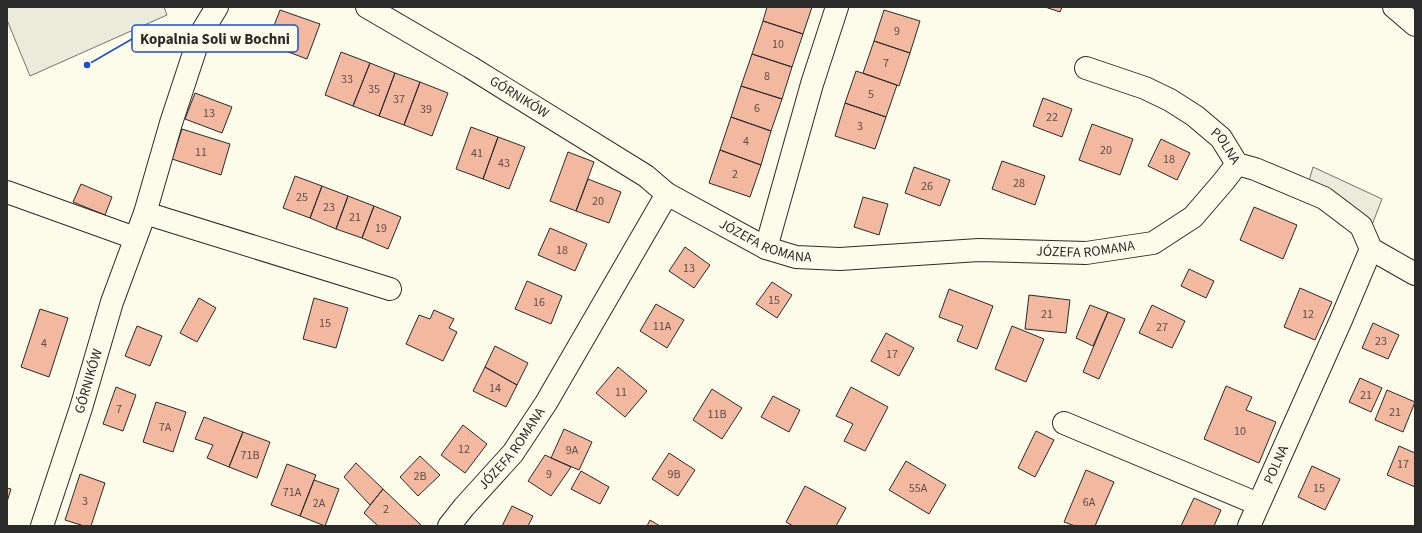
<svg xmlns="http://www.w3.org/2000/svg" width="1422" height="533" font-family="'Source Sans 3',sans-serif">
<rect width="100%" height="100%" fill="#fdfbea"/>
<path fill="#eceadb" stroke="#74746e" d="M7,7h157l3,8 -137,61 -23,-56z
M1313,167l69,32 -10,26 -63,-44z"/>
<path fill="#f2b8a0" stroke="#2b2b2b" d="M767,7h45l-9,27 -40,-13z
M1045,7h17l-2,5z
M280,10l40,14 -13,35 -40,-15z
M884,10l36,11 -10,32 -36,-12z
M763,21l40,13 -11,33 -40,-13z
M874,41l36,12 -11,33 -36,-13z
M341,52l29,11 -17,43 -28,-11z
M752,54l40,13 -10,32 -41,-13z
M370,63l25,10 -16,43 -26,-10z
M856,71l41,14 -11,32 -41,-14z
M395,73l25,9 -16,43 -25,-9z
M420,82l28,11 -16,43 -28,-11z
M741,86l41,13 -11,32 -40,-14z
M195,93l37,14 -10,26 -37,-14z
M1043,98l29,11 -10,28 -29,-11z
M845,103l41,14 -11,32 -40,-13z
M731,117l40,14 -10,34 -41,-15z
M1092,124l41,15 -13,36 -41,-15z
M471,127l27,10 -15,42 -27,-10z
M182,129l48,15 -9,31 -49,-16z
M498,137l27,10 -16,42 -26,-10z
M1161,139l29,14 -13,27 -29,-14z
M720,150l41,15 -11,32 -41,-14z
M568,152l26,10 -18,49 -26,-10z
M1002,161l43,15 -10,29 -43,-16z
M914,167l36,13 -10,26 -35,-13z
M295,176l27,10 -12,32 -27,-10z
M588,179l33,13 -12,31 -33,-12z
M81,184l31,13 -7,18 -32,-13z
M322,186l26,10 -12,33 -26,-11z
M348,196l26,10 -12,32 -26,-9z
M863,197l25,7 -9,31 -25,-8z
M374,206l27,11 -13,32 -26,-11z
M1254,207l43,18 -14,34 -43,-19z
M550,228l37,16 -12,27 -37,-16z
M685,247l25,18 -16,23 -25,-17z
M1189,269l25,12 -8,17 -25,-12z
M527,281l35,15 -11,28 -36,-15z
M772,282l20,13 -15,23 -21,-14z
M1300,288l32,14 -17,38 -31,-13z
M949,289l44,17 -16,43 -20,-8 6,-15 -24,-9z
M1029,295l41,5 -4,33 -41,-4z
M199,298l17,10 -19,34 -17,-9z
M314,298l34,10 -12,40 -33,-9z
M656,304l28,16 -17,28 -27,-17z
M1090,305l18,7 -15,34 -17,-8z
M1152,305l33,16 -13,27 -33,-15z
M40,309l28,9 -19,59 -28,-10z
M434,310l20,9 -5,9 8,4 -14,29 -37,-17 13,-29 11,4z
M1108,312l17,7 -26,60 -16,-7z
M1373,323l26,12 -11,24 -26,-11z
M137,326l25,10 -12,30 -25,-10z
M1012,326l32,13 -18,43 -31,-13z
M886,333l28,15 -15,28 -28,-15z
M495,346l33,17 -11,22 -32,-18z
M485,367l32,18 -11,22 -33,-16z
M618,367l29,24 -22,26 -29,-24z
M1360,378l22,10 -11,24 -22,-10z
M1226,386l26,11 -6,13 30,12 -17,41 -55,-24z
M116,387l20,8 -13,36 -20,-7z
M851,387l37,20 -23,44 -21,-10 9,-17 -17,-8z
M712,389l30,19 -20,31 -29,-19z
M1387,390l28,12 -12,30 -28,-12z
M773,396l27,14 -11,22 -28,-15z
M156,402l30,10 -13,40 -30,-10z
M204,417l39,15 -14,35 -22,-9 6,-13 -18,-6z
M463,425l24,19 -22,29 -24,-18z
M564,429l28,13 -13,28 -28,-12z
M1036,431l18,9 -19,37 -17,-9z
M243,432l27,10 -13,36 -28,-11z
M1399,446l16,7v34l-28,-12z
M669,453l26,17 -17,26 -26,-17z
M545,455l26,12 -20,29 -23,-15z
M420,456l20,19 -22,21 -18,-19z
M906,461l40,24 -17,29 -40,-24z
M356,463l27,26 -13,16 -26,-28z
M287,464l29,11 -16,41 -29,-11z
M1312,466l28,13 -15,31 -27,-13z
M1086,470l28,12 -19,44h-20l-11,-4z
M581,471l28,16 -9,17 -29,-15z
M80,474l25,9 -14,43h-7l-19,-6z
M314,480l25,9 -14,37 -25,-10z
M805,486l41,22 -10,18h-43l-7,-4z
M7,488l4,1 -4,13z
M383,489l38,36 -1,1h-42l-14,-13z
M1194,498l27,12 -7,16h-33z
M512,506l21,10 -5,10h-26z
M650,520l10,6h-13z"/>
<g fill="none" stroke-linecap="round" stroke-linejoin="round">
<defs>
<g id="minor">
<path id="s1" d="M367,7l103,60 176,109 21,18 99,54 30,9 44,2 139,-9 107,3 67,-10 40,-26 31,-36 13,-17"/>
<path id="s2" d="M1086,68l59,20 25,12 25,16 26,22 16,26 18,5 69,29 37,28 10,23 44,25"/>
<path d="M7,192l128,46"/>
<path d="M145,213l245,76"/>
<path d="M766,248l46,-164 25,-77"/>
<path d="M1064,423l194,81"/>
<path id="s3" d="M42,526l39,-118 31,-106 33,-89 26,-90 29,-88 17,-28"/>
<path id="s4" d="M449,526l15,-19 49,-54 33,-50 121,-209"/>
<path id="s5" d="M1249,526l92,-206 30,-71"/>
</g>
<path id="major" d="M1394,7l21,18"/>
</defs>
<use href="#minor" stroke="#2b2b2b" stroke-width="24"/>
<use href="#major" stroke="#2b2b2b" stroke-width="24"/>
<use href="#minor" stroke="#fdfbea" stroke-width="22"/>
<use href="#major" stroke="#fdfbea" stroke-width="22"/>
</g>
<g text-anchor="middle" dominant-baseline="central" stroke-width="3" stroke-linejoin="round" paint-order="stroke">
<g font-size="12" fill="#5d4e48">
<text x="897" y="31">9</text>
<text x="778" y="44">10</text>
<text x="886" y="63">7</text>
<text x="767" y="76">8</text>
<text x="347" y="79">33</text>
<text x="374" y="89">35</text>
<text x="871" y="94">5</text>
<text x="399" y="99">37</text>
<text x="757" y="108">6</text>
<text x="426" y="109">39</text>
<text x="209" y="113">13</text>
<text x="1052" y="117">22</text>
<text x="860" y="126">3</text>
<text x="746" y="141">4</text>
<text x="1106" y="150">20</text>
<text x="201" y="152">11</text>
<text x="477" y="153">41</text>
<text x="1169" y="159">18</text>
<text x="504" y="163">43</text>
<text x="735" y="174">2</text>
<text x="1019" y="183">28</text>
<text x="927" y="186">26</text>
<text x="302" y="197">25</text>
<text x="598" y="201">20</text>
<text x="329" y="207">23</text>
<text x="355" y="217">21</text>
<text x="381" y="228">19</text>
<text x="562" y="250">18</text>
<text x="689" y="268">13</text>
<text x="774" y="300">15</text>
<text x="539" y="302">16</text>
<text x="1047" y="314">21</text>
<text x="1308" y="314">12</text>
<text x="325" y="323">15</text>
<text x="662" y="326">11A</text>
<text x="1162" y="327">27</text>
<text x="1381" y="341">23</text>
<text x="44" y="343">4</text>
<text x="892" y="354">17</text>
<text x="495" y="388">14</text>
<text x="621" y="392">11</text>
<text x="1366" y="395">21</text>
<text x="119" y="409">7</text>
<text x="1395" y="412">21</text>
<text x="717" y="414">11B</text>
<text x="165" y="427">7A</text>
<text x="1240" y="431">10</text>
<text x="464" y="449">12</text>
<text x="572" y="450">9A</text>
<text x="250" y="455">71B</text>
<text x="1403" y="464">17</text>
<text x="549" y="474">9</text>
<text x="674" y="474">9B</text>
<text x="420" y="476">2B</text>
<text x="918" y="488">55A</text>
<text x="1319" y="488">15</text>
<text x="292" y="492">71A</text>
<text x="85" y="501">3</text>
<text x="1089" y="502">6A</text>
<text x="319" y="503">2A</text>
<text x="386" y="509">2</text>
</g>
<g font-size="14" fill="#2b2b2b" stroke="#fdfbea">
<text stroke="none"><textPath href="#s1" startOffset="177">GÓRNIKÓW</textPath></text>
<text stroke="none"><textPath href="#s2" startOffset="163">POLNA</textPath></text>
<text stroke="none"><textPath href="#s1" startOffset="464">JÓZEFA ROMANA</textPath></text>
<text stroke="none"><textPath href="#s1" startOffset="788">JÓZEFA ROMANA</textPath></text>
<text stroke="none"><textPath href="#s3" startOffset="152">GÓRNIKÓW</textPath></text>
<text stroke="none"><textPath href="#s4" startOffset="100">JÓZEFA ROMANA</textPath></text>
<text stroke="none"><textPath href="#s5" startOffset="67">POLNA</textPath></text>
</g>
</g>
<path fill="none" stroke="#1d4ed8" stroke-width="1.5" d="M87 65L132 39"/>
<circle fill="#1d4ed8" stroke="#fdfbea" stroke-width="1.5" cx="87" cy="65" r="4"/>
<rect fill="#fdfbea" stroke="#1d4ed8" stroke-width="1.5" x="132" y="25" width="166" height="27" rx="4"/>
<g font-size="15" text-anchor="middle" font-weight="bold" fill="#2b2b2b">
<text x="215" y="44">Kopalnia Soli w Bochni</text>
</g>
<rect width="1422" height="533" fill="none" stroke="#2b2b2b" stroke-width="16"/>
</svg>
